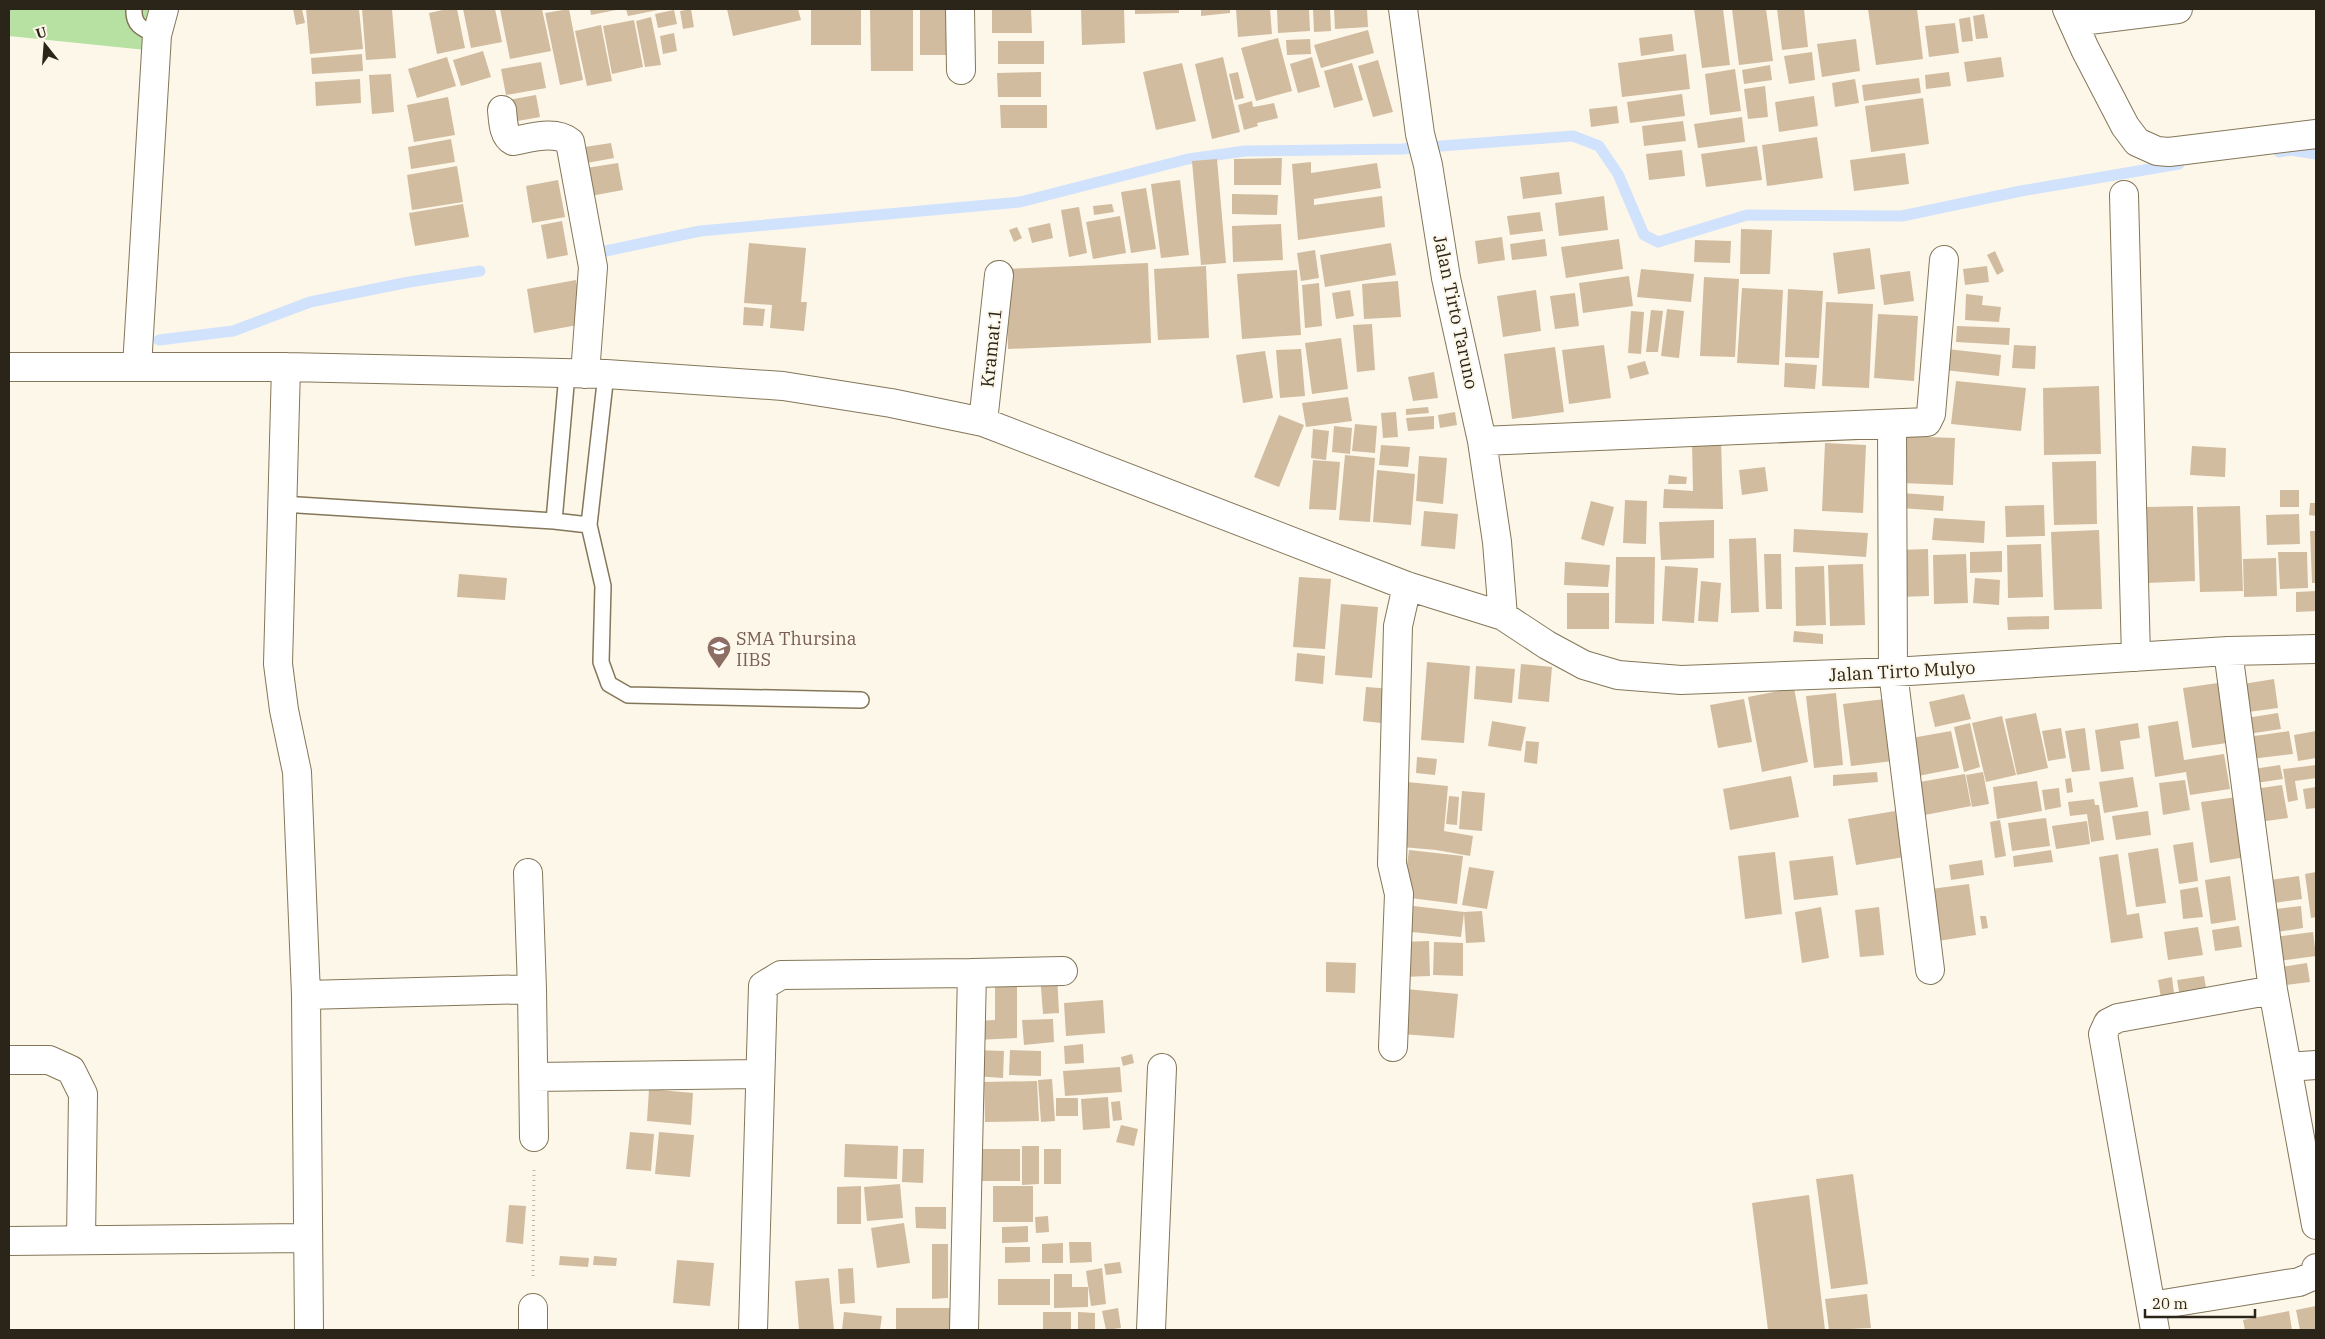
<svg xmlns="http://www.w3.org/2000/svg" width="2325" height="1339" font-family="'IBM Plex Serif',serif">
<rect width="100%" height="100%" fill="#fdf7ea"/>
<path fill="#b7e1a3" d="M9,9h139l-2,41 -137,-14z"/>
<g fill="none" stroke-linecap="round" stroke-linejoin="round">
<path stroke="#d1e2fc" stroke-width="11" d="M2279,152l12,-2 25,4
M606,251l94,-20 320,-29 168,-43 57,-8 157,-2 171,-13 26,10 19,28 26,61 14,7 89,-27 155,1 119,-25 158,-27
M159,340l74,-9 77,-29 99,-20 71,-11"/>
</g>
<path fill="#d2bc9f" d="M293,9h9l3,14 -9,2z
M306,9h53l4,40 -53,5z
M362,9h30l4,49 -30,2z
M447,9h10l8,39 -28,6 -8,-41z
M463,9h32l7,33 -31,6z
M500,9h42l9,42 -41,8z
M569,9l14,71 -23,5 -15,-72z
M590,9h26v1l-25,5z
M626,9h32v1l-30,6z
M691,9l3,18 -11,2 -3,-18z
M727,9h71l3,11 -68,16z
M811,9h50v36h-50z
M870,9h43v62h-42z
M920,9h33v46h-33z
M992,9h39l1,24h-40z
M1081,9h43l1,34 -43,2z
M1135,9h44v4l-44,1z
M1201,9h29v4l-29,3z
M1236,9h34l2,25 -34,3z
M1277,9h32l1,22 -32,2z
M1313,9h17l1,22 -17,1z
M1334,9h33l1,18 -33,2z
M1694,9h29l7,56 -28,3z
M1732,9h34l7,52 -34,4z
M1777,9h27l4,38 -26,3z
M1868,9h49l6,50 -47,6z
M674,10l3,14 -19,4 -3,-14z
M1984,14l4,24 -12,1 -3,-23z
M651,17l10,48 -16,2 -9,-46z
M1970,17l3,24 -11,1 -3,-23z
M634,20l9,47 -31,7 -9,-48z
M1955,23l4,30 -30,4 -4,-31z
M601,25l11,56 -25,5 -12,-55z
M1368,30l6,23 -53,15 -7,-23z
M674,33l3,18 -14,3 -3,-18z
M1672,34l2,17 -33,5 -2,-18z
M1278,38l14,53 -36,10 -15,-53z
M1310,39l1,15 -24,1 -1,-15z
M1856,39l4,32 -38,6 -5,-33z
M998,41h46v23h-46z
M483,51l8,26 -30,9 -8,-26z
M1812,52l3,28 -26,4 -5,-28z
M362,54l1,17 -51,3 -1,-16z
M1686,54l4,35 -68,8 -4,-34z
M447,57l9,29 -39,12 -9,-29z
M1223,57l17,75 -28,7 -17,-75z
M1312,57l8,30 -22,6 -8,-29z
M2001,57l3,20 -37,5 -3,-20z
M1378,60l15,52 -20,5 -15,-51z
M541,62l5,26 -40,7 -5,-26z
M1182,63l14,58 -40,9 -13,-58z
M1352,63l11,37 -29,8 -10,-37z
M1770,65l2,15 -28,4 -2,-14z
M1735,69l6,42 -31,4 -5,-41z
M1041,72v25h-43l-1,-24z
M1238,72l6,26 -9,2 -6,-26z
M1949,72l2,14 -25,3 -1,-14z
M391,74l3,38 -22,2 -3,-39z
M1919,78l2,15 -57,8 -2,-16z
M360,79l1,24 -45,3 -1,-24z
M1855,79l4,24 -24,4 -3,-24z
M1765,86l3,31 -20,2 -4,-30z
M1682,94l3,22 -55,7 -3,-21z
M536,95l4,22 -33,6 -4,-22z
M1814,96l4,30 -39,6 -4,-30z
M448,97l7,38 -41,7 -7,-37z
M1923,98l6,46 -58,8 -6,-46z
M1252,101l1,6 21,-4 4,15 -21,5 1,3 -14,4 -6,-25z
M1000,105h47v23h-46z
M1617,106l2,17 -28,4 -2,-18z
M1742,117l3,25 -47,6 -4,-24z
M1683,121l3,20 -42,5 -2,-20z
M1817,137l6,41 -56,8 -5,-41z
M451,139l4,23 -44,7 -3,-22z
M611,143l3,15 -33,6 -3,-16z
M1757,146l5,34 -56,7 -5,-33z
M1682,150l3,26 -36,4 -3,-26z
M1905,153l4,31 -55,7 -4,-31z
M1282,158l-1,27h-47v-26z
M1217,159l9,104 -25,2 -9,-104z
M1311,162v11l66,-10 4,25 -67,11v6l68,-9 3,31 -87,13 -6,-76z
M618,163l5,27 -38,7 -5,-28z
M457,166l6,36 -51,8 -5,-35z
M1559,172l3,22 -39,5 -3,-22z
M558,180l7,37 -33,6 -6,-37z
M1180,180l9,75 -28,3 -10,-74z
M1146,188l10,61 -25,4 -10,-61z
M1232,194l46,1 -1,20 -45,-1z
M1604,196l4,34 -49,6 -4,-33z
M463,204l6,33 -54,9 -6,-33z
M1112,204l2,8 -20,3 -1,-9z
M1079,207l8,46 -18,4 -8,-47z
M1540,212l3,19 -33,4 -3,-19z
M1120,216l6,37 -33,6 -7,-37z
M562,221l6,34 -21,4 -6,-34z
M1050,223l3,15 -21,5 -4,-15z
M1281,224l2,36 -50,2 -1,-36z
M1017,227l5,11 -8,4 -5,-12z
M1741,229l31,1 -2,44h-30z
M1502,237l3,23 -27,4 -3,-23z
M1545,239l2,17 -35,4 -2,-16z
M1619,239l4,30 -57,9 -5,-31z
M1695,240l36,1 -1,22 -36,-1z
M749,243l57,5 -5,54h6l-3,29 -34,-3 2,-23 -28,-2z
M1391,243l5,32 -71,12 -5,-32z
M1870,248l5,41 -37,5 -5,-41z
M1315,250l4,28 -18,3 -4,-28z
M1995,251l9,20 -7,4 -10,-20z
M1148,263l3,80 -143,6 -3,-80z
M1206,266l3,72 -51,2 -4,-71z
M1987,266l2,16 -24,3 -2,-16z
M1641,269l53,5 -3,28 -54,-5z
M1297,270l4,65 -59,4 -5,-65z
M1910,271l4,30 -30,4 -4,-30z
M1629,276l4,30 -50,7 -4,-30z
M1704,277l35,2 -4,78 -35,-1z
M576,280l7,44 -49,9 -7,-44z
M1398,281l3,36 -37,2 -2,-35z
M1319,283l3,43 -17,2 -3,-43z
M1742,288l41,2 -4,75 -42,-2z
M1788,289l35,2 -4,67 -34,-1z
M1350,290l4,26 -18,3 -4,-26z
M1536,290l5,41 -38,6 -6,-41z
M1575,293l4,33 -24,3 -5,-33z
M1966,294l17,2 -1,9 19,2 -2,15 -34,-2z
M1826,302l47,2 -4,84 -47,-2z
M744,307l21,2 -2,17 -20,-1z
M1667,309l17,2 -5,47 -18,-2z
M1651,310l12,1 -5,41h-12z
M1631,311l13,1 -3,42 -13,-1z
M1878,314l40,2 -4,65 -40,-3z
M1372,324l3,46 -18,2 -4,-47z
M1957,326l53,2 -1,17 -53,-3z
M1341,338l7,51 -36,5 -7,-51z
M1604,345l7,53 -42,6 -7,-54z
M2014,345l22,1 -1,23 -23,-1z
M1555,347l9,65 -52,7 -8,-65z
M1301,349l4,47 -25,2 -4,-48z
M1947,349l54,6 -2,21 -55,-6z
M1265,351l8,47 -30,5 -7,-48z
M1645,361l4,13 -19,5 -3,-13z
M1785,363l32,2 -2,24 -31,-2z
M1434,372l4,26 -25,3 -5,-24z
M1956,381l70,7 -5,43 -70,-7z
M2099,386l2,68 -57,1 -1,-67z
M1348,397l4,24 -46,6 -4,-24z
M1428,407l1,6 -23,2v-6z
M1396,412l2,25 -15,1 -2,-25z
M1455,412l2,13 -17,3 -2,-13z
M1279,415l25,10 -25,62 -25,-10z
M1434,416v13l-26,2 -2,-13z
M1355,424l22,2 -2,27 -23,-2z
M1334,426l18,2 -2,26 -18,-2z
M1313,429l16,2 -3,29 -15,-2z
M1902,436l53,2 -2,47 -53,-2z
M1721,440l2,69 -60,-1 1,-19 29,2 -1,-50z
M1825,443l41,2 -3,68 -41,-2z
M1381,445l29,2 -2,20 -29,-2z
M2192,446l34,2 -1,29 -35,-2z
M1345,455l30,3 -5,64 -31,-2z
M1419,456l28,2 -4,46 -27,-3z
M1313,460l27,2 -4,48 -27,-1z
M2096,461l1,63 -43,1 -2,-63z
M1765,467l3,24 -26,4 -3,-25z
M1377,470l38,4 -4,51 -38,-3z
M1669,475l18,2 -1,7h-18z
M2280,490h19v17h-19z
M1901,493l43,3 -1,15 -42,-3z
M1625,500l22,1 -1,43 -23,-1z
M1591,501l23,6 -10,39 -23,-7z
M2310,503h6v13l-7,-1z
M2044,505l1,31 -39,1 -1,-31z
M2193,506l2,75 -48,2 -2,-76z
M2240,506l3,85 -43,1 -3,-85z
M1424,511l34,3 -3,35 -34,-3z
M2299,514l1,30 -33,1 -1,-30z
M1934,518l51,3 -1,22 -52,-3z
M1714,520v38l-53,2 -2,-38z
M1794,529l74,4 -2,24 -73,-5z
M2099,530l3,79 -48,1 -3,-78z
M2310,531h6v52h-4z
M1756,538l3,74 -28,1 -2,-74z
M2041,544l2,53 -35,1 -1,-53z
M1928,549l1,47 -30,1 -1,-47z
M2002,551v21l-32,1v-21z
M2278,552h29l1,36 -28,1z
M1764,554h17l1,55h-16z
M1966,554l2,49 -34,1 -1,-49z
M1616,557h39l-1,67 -39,-1z
M2276,558l1,38 -33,1 -1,-38z
M1565,562l45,3 -2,22 -44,-2z
M1863,564l2,61 -35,1 -2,-61z
M1665,566l33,2 -4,55 -32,-2z
M1824,566l2,59 -30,1 -1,-59z
M459,574l48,4 -2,22 -48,-3z
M1299,577l32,2 -6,70 -32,-2z
M1975,578l25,2 -1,25 -26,-2z
M1701,581l20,2 -3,39 -20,-1z
M2316,591v20l-20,1v-20z
M1567,593h42v36h-42z
M1341,604l37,3 -6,71 -37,-3z
M2049,616v13l-41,1 -1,-13z
M1794,631l29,3v10l-30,-2z
M1297,653l28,3 -2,28 -28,-3z
M1427,662l43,4 -6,77 -43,-3z
M1521,664l31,3 -3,35 -31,-3z
M1476,666l39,3 -3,34 -38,-4z
M2274,679l4,29 -30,4 -5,-28z
M2218,683l9,60 -35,5 -9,-60z
M1366,687l27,2 -2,35 -28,-3z
M1794,688l14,74 -46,10 -14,-75z
M1836,693l7,72 -29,3 -8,-72z
M1964,694l7,25 -36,8 -6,-25z
M1744,699l8,43 -34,6 -8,-43z
M1885,699l8,62 -42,5 -8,-62z
M2036,713l12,55 -31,7 -12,-56z
M2278,713l3,16 -33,5 -2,-16z
M2002,716l14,59 -30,7 -14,-59z
M1492,721l34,6 -5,24 -33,-5z
M2178,721l6,39 40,-6 6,35 -40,6 -4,-23 -31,5 -7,-51z
M1970,723l10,44 -16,5 -10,-45z
M2138,723l2,15 -20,3 4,28 -23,3 -6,-42z
M2061,728l5,30 -18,3 -6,-30z
M2085,728l5,42 -18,2 -7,-41z
M1951,731l8,37 -46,9 -7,-38z
M2289,731l4,23 -42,5 -4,-22z
M2316,731v27l-18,3 -4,-26z
M1526,741l13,1 -2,22 -13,-2z
M1417,757l20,2 -2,16 -19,-2z
M2280,765l3,14 -34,5 -2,-14z
M2316,765v13l-21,3 3,19 -10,2 -5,-33z
M1877,772l1,10 -45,4v-11z
M1983,772l6,32 -17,3 -6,-32z
M1965,774l6,32 -51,10 -6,-33z
M1791,776l8,41 -69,13 -7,-41z
M2133,777l5,30 -34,6 -5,-31z
M2071,778l2,14 -6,1 -2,-14z
M2185,780l5,30 -27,5 -4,-32z
M2037,781l5,30 -45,8 -4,-32z
M1407,782l41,4 -4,45 29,5 -3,20 -34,-6 -34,-3z
M2282,785l6,33 -29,4 -5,-33z
M2316,787v21l-10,1 -3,-20z
M2059,788l2,19 -16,3 -3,-20z
M1462,791l23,2 -3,38 -23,-2z
M1449,796l10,1 -2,28 -11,-1z
M2237,797l9,60 -36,6 -9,-61z
M2094,799l1,6h4l5,35 -13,2 -4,-28 -17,2 -2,-14z
M1895,811l9,46 -48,8 -8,-46z
M2148,811l3,24 -35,5 -4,-24z
M2046,818l4,28 -38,5 -4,-28z
M2000,820l6,36 -11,2 -5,-36z
M2087,821l3,23 -34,5 -4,-23z
M2193,842l5,39 -19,3 -6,-39z
M2158,848l8,55 -30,4 -8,-54z
M1409,850l54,6 -6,48 -54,-7z
M2051,850l2,12 -39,5 -1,-11z
M1775,852l7,62 -37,5 -7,-63z
M2118,854l9,61 12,-2 4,25 -32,5 -12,-86z
M1833,856l5,39 -44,5 -5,-39z
M1982,860l2,15 -33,5 -2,-15z
M1469,867l25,4 -7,38 -25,-4z
M2316,872v45l-5,1 -6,-44z
M2230,876l6,44 -25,4 -6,-44z
M2299,876l3,23 -36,5 -3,-23z
M1969,884l7,51 -38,6 -7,-52z
M2198,887l5,30 -20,2 -3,-29z
M1405,905l59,7 18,-1 3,31 -19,1 -2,-30 -3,24 -59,-6z
M2301,906l2,22 -32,5 -3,-23z
M1821,907l8,51 -27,5 -7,-51z
M1879,907l5,48 -24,2 -5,-47z
M1980,916h6l2,12 -6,1z
M2239,926l3,21 -27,4 -3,-21z
M2198,927l5,28 -35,5 -4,-28z
M2313,932l3,24 -38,5 -3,-24z
M1429,941l1,35 -28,1 -2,-35z
M1434,942l29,1v33l-30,-1z
M1326,962l30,1 -1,30 -29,-1z
M2307,963l3,19 -33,4 -2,-18z
M1057,974l2,39 -16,1 -3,-39z
M2204,976l4,23 -27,4 -4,-23z
M2172,977l3,25 -13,2 -4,-24z
M995,981h22v57l-40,2 -2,-19 20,-1z
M1406,989l52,5 -4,44 -52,-4z
M1103,1000l2,33 -39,3 -2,-33z
M1053,1019l1,23 -30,3 -2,-25z
M1083,1044l1,19 -19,1 -1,-18z
M976,1050l28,1 -1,27 -29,-2z
M1010,1050l31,1v25l-32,-1z
M1132,1054l2,9 -11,3 -2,-9z
M1120,1067l2,25 -57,4 -2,-25z
M1052,1079l3,42 -14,1 -3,-42z
M1037,1081l2,40 -54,1 -1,-40z
M649,1089l44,4 -2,32 -44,-4z
M1108,1097l2,31 -27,2 -2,-31z
M1056,1098h22v18h-22z
M1120,1101l2,19 -9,1 -2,-19z
M1121,1125l17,4 -4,17 -18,-4z
M630,1132l24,2 -3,37 -25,-2z
M659,1132l35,3 -4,42 -35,-3z
M845,1144l53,2 -1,33 -53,-2z
M1022,1146h17v38l-17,1z
M903,1149h21l-1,34 -21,-1z
M977,1149h43v32h-43z
M1044,1149h17v35h-17z
M1853,1174l15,110 -37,5 -15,-110z
M900,1184l3,34 -36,3 -3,-34z
M861,1186v38h-24v-37z
M993,1186h40v36h-40z
M1809,1195l16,135h-57l-16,-127z
M509,1205l17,1 -3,38 -17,-2z
M915,1207h31v22l-30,-1z
M1048,1216l1,16 -13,1 -1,-16z
M904,1223l6,40 -33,5 -6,-40z
M1028,1226v16l-26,1v-16z
M1069,1242h22l1,20 -22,1z
M1063,1243v20h-21v-19z
M932,1244h16v54l-16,1z
M1005,1247h25v15l-25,1z
M560,1256l29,2 -1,9 -29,-2z
M594,1256l23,2 -1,8 -23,-1z
M677,1260l37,3 -4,43 -37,-3z
M1120,1262l2,11 -16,2 -2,-11z
M853,1268l2,35 -15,1 -2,-35z
M1102,1268l4,36 -15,2 -5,-35z
M1054,1274h18v13h16v20l-34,1z
M829,1278l5,52h-35l-4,-49z
M998,1279h52v26h-52z
M1867,1294l4,34 -42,2 -4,-31z
M2316,1306v24h-16l-4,-20z
M896,1308h58v22h-58z
M1118,1308l3,20 -15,2 -4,-19z
M2289,1311l3,19h-47l-2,-10z
M844,1312l38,4 -2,14h-38z
M1043,1312h28v18h-28z
M1078,1312l17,1v17h-17z"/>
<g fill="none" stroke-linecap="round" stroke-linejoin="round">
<defs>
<path id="lane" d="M134,9c-1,17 9,20 23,26
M567,374l-13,147 35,4 14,61 -2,76 8,22 19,11 233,5
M282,504l272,17
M589,525l17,-151"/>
<path id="street" d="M960,9l1,61
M1403,9l17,125 8,31 18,113 36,163 15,101 6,74
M2067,9l18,40 40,77 12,16 20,9 12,1 147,-18
M2073,22l105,-13
M502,110c1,10 1,26 11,31 18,-3 42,-11 57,1l23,125 -8,107
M2124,195l12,462
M9,367h277l320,7 177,12 108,17 92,19 424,164 96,30 44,29 37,20 34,10 63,5 212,-8 335,-21 88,-2
M137,367l20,-332 7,-26
M286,367l-8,297 6,46 13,62 9,223 3,335
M983,422l16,-147
M1892,425l1,247 37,298
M1482,441l445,-19 4,-8 13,-154
M2228,651l45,339 43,235
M528,873l4,116
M972,973l91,-2
M306,995l226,-6 2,148
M1393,1047l6,-153 -7,-30 6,-238 9,-40
M9,1060h40l22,10 12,24 -2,146
M2287,1067l29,-2
M534,1077l225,-3
M9,1241l299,-3
M2151,1306l148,-24 16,-7 1,-7
M533,1330v-22
M753,1330l10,-344 18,-11 191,-2 -8,357
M1151,1330l11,-262
M2155,1330l-52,-296 5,-11 10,-5 155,-28"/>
</defs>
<use href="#lane" stroke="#847658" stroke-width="18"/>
<use href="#street" stroke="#847658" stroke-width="30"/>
<path stroke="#bcb6a9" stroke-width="3" stroke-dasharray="1 4" stroke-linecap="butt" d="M533,1276l1,-106"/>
<use href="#lane" stroke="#fff" stroke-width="15"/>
<use href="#street" stroke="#fff" stroke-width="28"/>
</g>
<defs>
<symbol id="school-pin" viewBox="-11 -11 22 30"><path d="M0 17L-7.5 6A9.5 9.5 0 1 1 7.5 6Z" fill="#8d6e63" stroke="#fdf7ea"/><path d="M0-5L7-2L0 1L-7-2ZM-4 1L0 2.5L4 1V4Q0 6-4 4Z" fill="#fff"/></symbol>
</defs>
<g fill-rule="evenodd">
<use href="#school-pin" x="705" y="634" width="28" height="38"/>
</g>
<g text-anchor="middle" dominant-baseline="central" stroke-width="4" stroke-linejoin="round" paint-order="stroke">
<g font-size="18" fill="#2b2519" stroke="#fdf7ea">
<text transform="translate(1456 312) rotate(78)">Jalan Tirto Taruno</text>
<text transform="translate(991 348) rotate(-84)">Kramat.1</text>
<text transform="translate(1902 671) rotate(-3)">Jalan Tirto Mulyo</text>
</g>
<g font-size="18" fill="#785e54" stroke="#fdf7ea" text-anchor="start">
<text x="736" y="638">SMA Thursina<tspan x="736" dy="21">IIBS</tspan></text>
</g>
</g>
<rect width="2325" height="1339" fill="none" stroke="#2b2519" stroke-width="20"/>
<g transform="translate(45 45) rotate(343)" stroke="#fdf7ea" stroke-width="4" paint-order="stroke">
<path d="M0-4L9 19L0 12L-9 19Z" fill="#2b2519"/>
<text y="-8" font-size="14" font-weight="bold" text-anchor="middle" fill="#2b2519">U</text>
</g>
<path d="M2145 1309v8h110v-8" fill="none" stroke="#2b2519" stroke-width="2.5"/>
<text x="2152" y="1309" font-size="15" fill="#2b2519" stroke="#fdf7ea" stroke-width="4" paint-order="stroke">20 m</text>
</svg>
